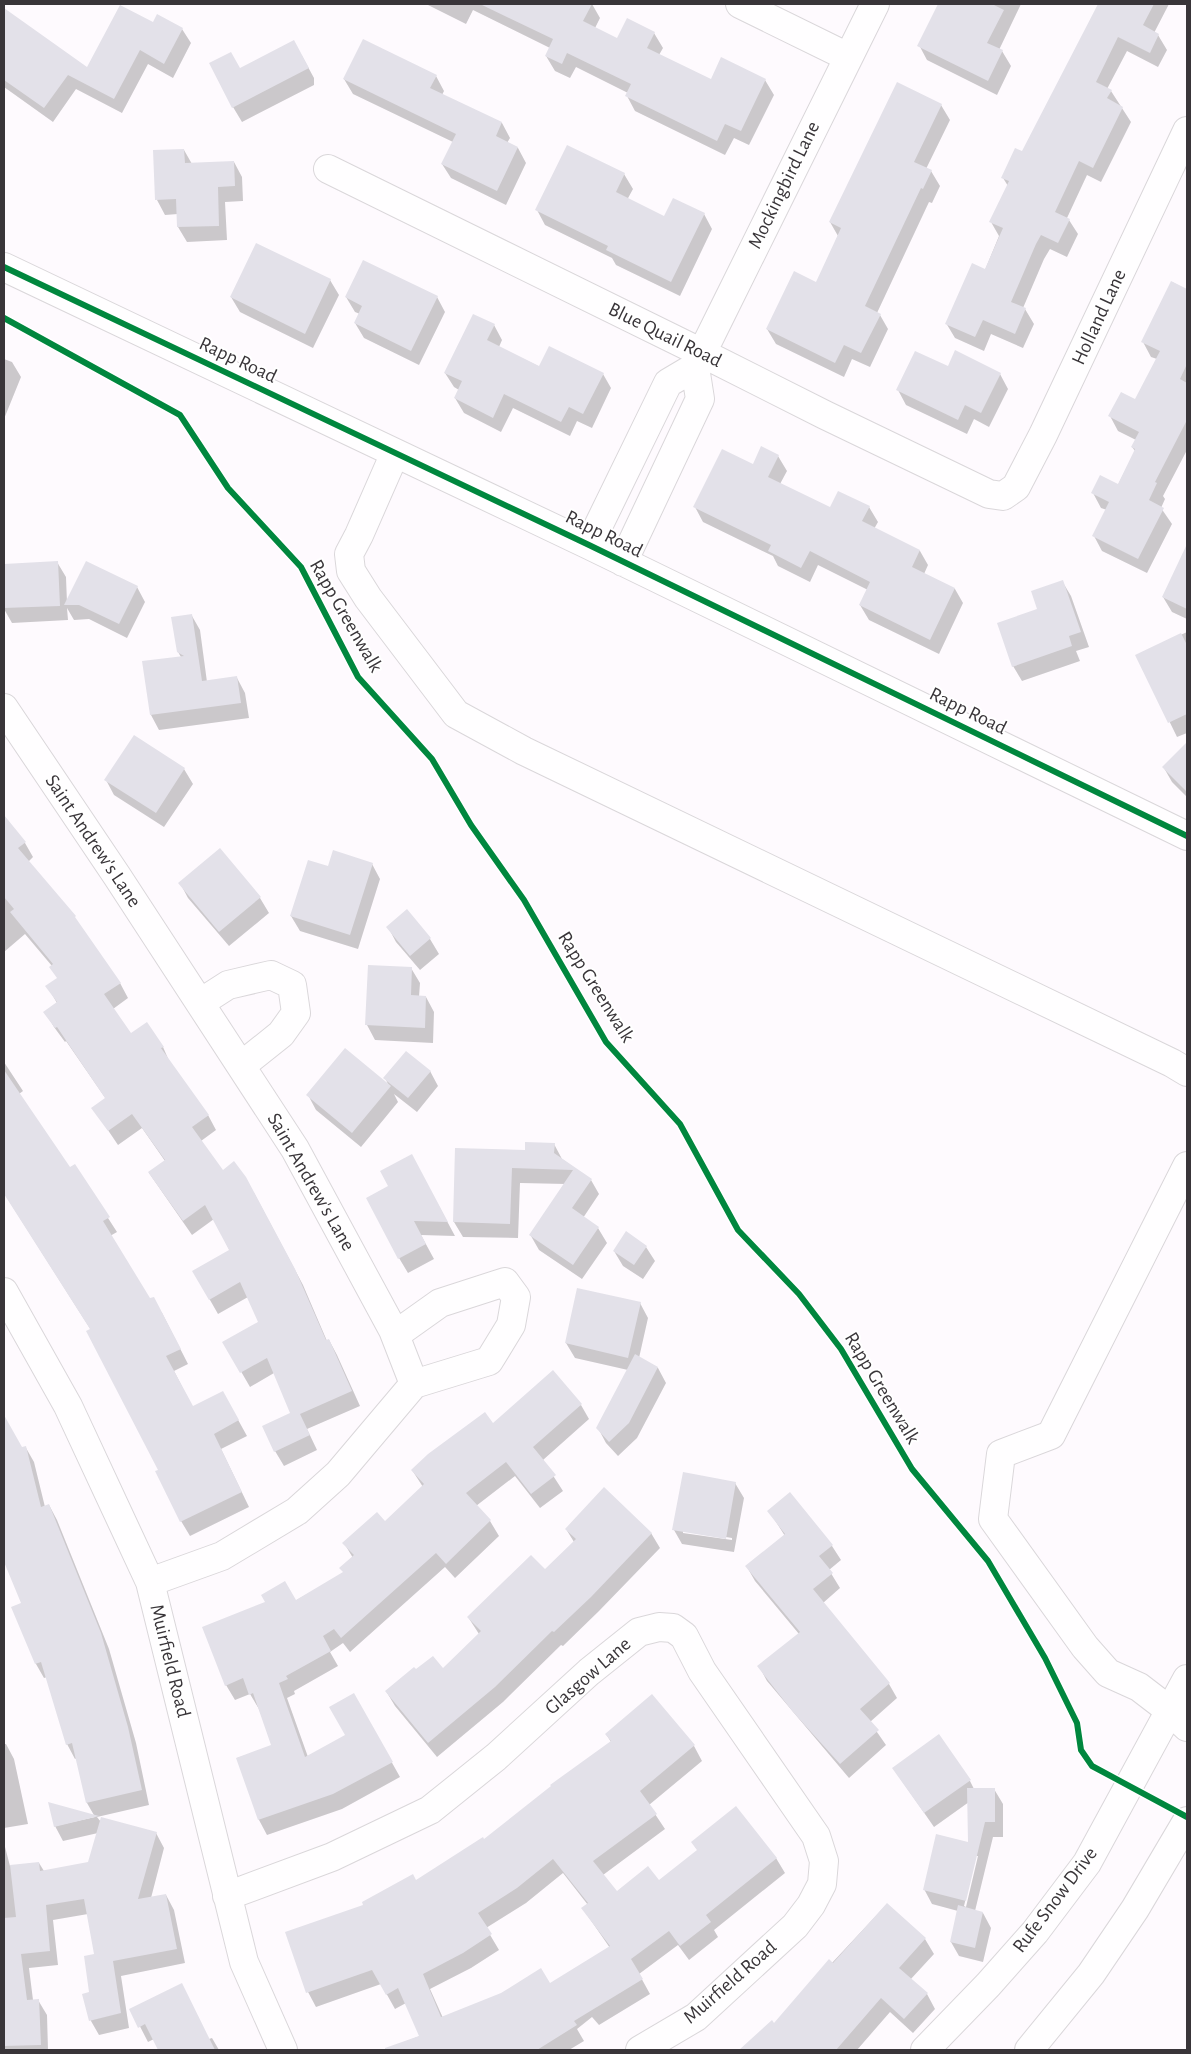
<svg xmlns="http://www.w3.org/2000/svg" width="1191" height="2054" font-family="'Alegreya Sans',sans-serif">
<rect width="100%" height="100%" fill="#fefafe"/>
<path fill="#0003" fill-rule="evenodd" d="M426,4h166l8,14 -5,10 23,12 36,-7 9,15 -4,7 52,25h54l9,15 -25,50 -15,-7 -9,17 -90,-44 -8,-15 1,-3 -52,-26 -6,11 -15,-7 -9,-15 4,-8 -77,-38 -7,14z
M939,4h82l-22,46 3,1 9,15 -14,29 -70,-35 -8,-15z
M1099,4h70l-15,29 4,2 9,15 -9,17 -31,-16 -20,38 4,2 20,31 -30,60 -14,-7 -20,43 2,2 9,14 -11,23 -17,-8 -6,10 -21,49 2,1 9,15 -11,24 -32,-14 -7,17 -29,-13 -9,-15 39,-53 14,-34 -8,-14 17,-36 -5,-8 19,-25z
M4,10l83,59 66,-45 29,5 9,14 -18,35 -25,-14 -26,49 -46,-24 -23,33 -49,-35z
M302,56l12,22v7l-72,37 -9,-15 7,-38z
M436,76l8,15 -2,4 60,28 8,15 -3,5 11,5 8,15 -20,42 -55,-27 -9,-14 11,-22 -100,-48 -9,-15z
M941,105l9,15 -24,49 5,2 9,15 -8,17 -3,-1 -52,111 3,2 8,14 -18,38 -18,-8 -8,18 -68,-33 -9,-15 49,-45 22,-48 -8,-14z
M184,150l8,14 42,-2 8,15 1,24 -18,1 2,38 -40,2 -9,-15v-13l-13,1 -8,-15z
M624,174l9,15 -6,11 38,18 39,-4 8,15 -32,67 -64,-31 -4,-7 -67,-33 -8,-15z
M262,247l68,33 9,15 -26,53 -73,-36 -9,-15z
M1172,282l15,8v160l-24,46 2,3 -4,9 11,16 -25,49 -45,-22 -8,-15 13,-26 -6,-2 -8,-15 25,-8 17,-34 -3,-4 4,-7 -18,-9 -8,-15 26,-15 21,-42 -6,-2 -8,-15z
M346,297h91l8,15 -26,53 -55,-27 -9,-15 5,-9 -5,-2z
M494,325l8,15 -3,7 41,20 63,7 8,14 -19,40 -15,-7 -7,15 -57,-28 -12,24 -37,-19 -9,-15 4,-8 -5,-3 -9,-14z
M4,359l8,3 9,15 -17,42z
M1000,374l8,15 -19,38 -15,-8 -7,15 -61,-29 -8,-15z
M778,456l9,15 -7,13 51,25 38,-2 9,15 -4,7 46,22 8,14 -4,9 31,15 8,14 -24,51 -70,-34 -9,-15 8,-15 -50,-25 -8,17 -32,-16 -5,-10 -70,-34 -8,-15 58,-41z
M1187,547v72l-15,-7 -9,-15z
M57,562l9,15 1,26 70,-16 8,15 -18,36 -38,-19 -15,1 -7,-12 1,12 -56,3 -8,-14v-44z
M1062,581l9,15 18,51 -13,4 4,10 -58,20 -9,-15 26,-56z
M192,616l8,14 7,52 30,-4 8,15 4,25 -90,12 -8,-15 30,-58 -3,-5z
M1187,632v101l-10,4 -40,-82z
M134,737l50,32 9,15 -29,43 -50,-32 -8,-15z
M1187,744v53l-15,-15 -8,-14z
M4,817l21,26 8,14 -5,5 92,121 8,15 -15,11 18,25 32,13 7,16 38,52 8,15 -15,11 21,30 32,22 49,92 24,56 2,-1 8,15 23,51 -53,23 10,21 -33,16 -9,-15 17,-38 -18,-40 -24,14 -26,-45 35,-20 -11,-25 -30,17 -24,-42 36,-21 -16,-32 -22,16 -43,-62 16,-12 -23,-33 -24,17 -25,-37 13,-9 -40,-58 -1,1 -11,-15 -9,-15 12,-9 -10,-17 11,-7 -6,-13 -27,-32 -21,18z
M220,850l40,48 9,15 -40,33 -41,-48 -8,-15z
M372,864l8,15 -22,70 -58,-18 -9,-15 38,-48z
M407,911l23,28 9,15 -19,16 -24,-28 -8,-15z
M411,968l9,15 -1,14h7l8,15 -1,31 -58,-3 -8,-15z
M4,1062l19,29 -4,3 51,75 38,49 9,14 -7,4 40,64 12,13 26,51 -14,7 19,37 38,-1 16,29 -26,13 28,58 -59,29 -9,-15 -21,-51 -69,-140 -87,-137z
M430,1071l8,15 -21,26 -23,-18 4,8 -37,45 -45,-37 -8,-15 81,-9 -4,-8z
M554,1144l8,15 29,21 8,14 -16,24 15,10 9,15 -25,36 -43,-29 -8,-14 35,-52 -46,-1 -2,55 -55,-1 -9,-15 72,-71z
M420,1171l35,65 -34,-1 13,24 -26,14 -9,-15 -10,-71z
M646,1247l9,14 -12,18 -20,-13 -9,-15z
M640,1303l8,15 -9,40 19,10 8,15 -29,55 -19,18 -12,-13 -8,-15 30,-58 -53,-12 -9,-15z
M581,1405l8,14 -46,41 20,31 -23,17 -25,-32 -39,30 14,15 9,15 -44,42 -10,-11 -95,85 -7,-9 -13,9 8,14 -44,25 1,3 -8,4 21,59 39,-21 7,-41 46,82 -58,32 -75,26 -8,-15 -22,-62 36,-12 -14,-37 -9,-15 -15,6 -9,-15 69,-84 49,-28 9,-15 -9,-15 41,-21 38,-35 -11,-17 81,-46z
M4,1418l18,31 4,-1 8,14 11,45 4,-2 8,15 52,129 27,94 13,62 -52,12 4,5 55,11 8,15 -13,50 15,-3 8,15 11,53 -64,13 8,52 -30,7 -8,-14 -8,-26 8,-3 5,-37 -8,-41 -35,6 5,45 -29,3 4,32h5l9,15 1,35h-44v-207l6,23 29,-3 5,8 45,-8 9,-30 -35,8 -8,-15 40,-9 -8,-14 -10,-45 -2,1 -8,-15 -20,-67 -3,1 -8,-14 -13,-60 -19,-46z
M735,1483l9,15 -10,54 -52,-8 -8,-14zM683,1530l49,8v2l-49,-7z
M769,1511l63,35 9,14 -12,10 11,18 -17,15 66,81 8,14 -27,24 16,23 -37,33 -82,-97 -8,-15 40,-32 -44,-53 -8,-14 38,-31z
M566,1529l85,4 9,15 -61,63 -36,35 -2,-1 -58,57 -66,55 -42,-51 -9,-15 30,-20 27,-1 36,-36 -11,-17 77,-46 29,-29z
M606,1734l88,12 8,15 -53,44 16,24 -62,46 13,17 43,-11 39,-30 -6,-9 84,16 9,15 -71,57 4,7 -29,23 -11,-15 -39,29 11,20 -51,31 -7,-8 -15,12 7,12 -15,9h-186l37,-14 -14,-33 -11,6 -14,-25 -65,23 -8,-15 57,-86 51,-24 67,-41 128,-99zM563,1873l25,32 -5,4 27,39 -60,36 -107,34 -13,-29 41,-21 28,-18 -13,-22 40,-25z
M4,1744h2l8,15 14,65 -24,4z
M893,1768l77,13 4,8h20l9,15v33h-10l-18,74 8,2 8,15 -8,34 -24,-6 -8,-14 7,-31 -26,-7 -8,-15 46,-45 -1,-42 -35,25zM976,1856h2l-12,51 -2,-1z
M887,1904l38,35 9,15 -24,26 17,14 8,15 -22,24 -23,-21 -33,38h-102l-5,-8 24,-17z
M131,2009l78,30 3,-1 7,12h-60l-5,-11 -6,3z"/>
<path fill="#e3e1e9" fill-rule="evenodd" d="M480,4h112l-9,17 34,17 10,-20 28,14 -8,16 64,31 10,-22 45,22 -25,52 -16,-7 -8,17 -92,-45 6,-12 -64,-31 -5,11 -17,-8 8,-17z
M938,4h54l12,6 -17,33 16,7 -15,31 -71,-35z
M1098,4h56l-11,21 16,9 -9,19 -32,-16 -22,45 16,8 -5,8 16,9 -30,61 -14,-7 -24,51 15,7 -12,24 -17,-8 -5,9 -25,58 15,6 -11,26 -32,-14 -8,17 -30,-13 27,-61 13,6 18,-41 -14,-6 20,-41 -8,-3 14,-30 7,3z
M120,5l33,17 4,-8 26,14 -19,36 -24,-14 -26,49 -46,-24 -24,33 -40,-28v-72l83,59z
M363,39l74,36 -7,13 72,34 -6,14 22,11 -21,44 -56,-27 15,-30 -113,-55z
M294,40l15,28 -77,40 -23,-45 22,-11 9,16z
M897,82l45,22 -28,58 18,8 -9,19 -2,-1 -56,118 16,8 -20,39 -17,-8 -9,18 -69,-34 28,-58 22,11 25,-54 -12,-6z
M567,145l58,28 -9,19 48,24 9,-18 32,15 -34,69 -65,-32 2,-4 -73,-36z
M184,149l1,14 49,-2 1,25 -17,1 1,39 -42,1 -1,-28 -21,1 -2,-50z
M256,243l75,36 -26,55 -75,-37z
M363,260l75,36 -27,55 -57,-28 8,-17 -17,-9z
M1171,281l16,8v75l-7,15 7,4v37l-32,62 2,1 -8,17 15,8 -26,51 -46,-23 17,-34 -18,-9 9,-18 18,9 17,-35 -4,-2 8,-15 -31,-16 13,-24 14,7 25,-48 -19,-9z
M473,314l22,10 -8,16 52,26 10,-20 55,27 -21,41 -14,-7 -8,15 -57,-28 -11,24 -39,-20 8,-17 -18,-8z
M955,350l46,23 -20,40 -16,-8 -7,15 -62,-30 19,-39 33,15z
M761,446l18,9 -11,22 62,30 8,-16 32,15 -8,15 58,29 -8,17 43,21 -25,52 -71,-35 11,-23 -60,-31 -9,17 -33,-17 3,-6 -78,-38 29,-58 31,15z
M1187,544v65l-25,-12z
M58,561l2,45 -56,2v-44z
M86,561l52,25 -19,38 -40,-19h-15z
M1063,580l18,52 -12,4 3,10 -60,21 -15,-44 40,-14 -6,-18z
M192,614l10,67 35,-5 4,27 -91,12 -8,-54 42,-5 -7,-4 -6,-35z
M1181,633l6,12v69l-19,9 -33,-68z
M134,735l51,33 -29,45 -52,-33z
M1187,742v50l-25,-25z
M4,815l22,27 -8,6 58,68 -1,1 46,66 -17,11 27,39 16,-11 17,25 -3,1 48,67 -17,12 31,43 11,-9 12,16 49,92 31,71 3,-1 23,52 -52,23 10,21 -36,17 -12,-26 28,-13 -23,-55 -27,15 -18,-31 36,-20 -18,-40 -31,18 -17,-29 37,-21 -24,-45 -22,16 -35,-49 17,-12 -33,-46 -24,17 -17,-23 14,-10 -48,-71 -2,1 -12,-16 14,-10 -12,-16 12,-8 -8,-11 4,-3 -43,-52 4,-3 -10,-12z
M220,848l41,49 -42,35 -41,-49z
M333,850l40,13 -23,72 -60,-19 18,-56 20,6z
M407,909l24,29 -21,18 -24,-29z
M368,965l44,2 -1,28 15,1 -1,32 -60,-3z
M345,1048l46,38 -39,47 -46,-38z
M406,1051l25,20 -23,27 -25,-20z
M4,1070l66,97 5,-3 35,53 -7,4 47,77 4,-1 27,52 -15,7 27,50 30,-15 16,29 -25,14 28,58 -62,30 -25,-51 3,-1 -72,-139 4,-2 -86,-135z
M525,1142l30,1 -1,10 38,26 -20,29 27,19 -26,38 -44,-30 44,-65 -61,-2 -2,56 -57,-2 2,-74 70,2z
M412,1154l36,68 -34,-1 12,23 -28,15 -32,-61 22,-12 -8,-15z
M626,1231l21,15 -13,19 -21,-14z
M577,1288l64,14 -13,56 -63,-15z
M635,1354l23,13 -29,56 -20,19 -13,-14z
M553,1370l29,34 -49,43 23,28 -25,19 -25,-32 -40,31 25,27 -45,44 -10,-11 -95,85 -7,-9 -11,7 8,15 -45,25 2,3 -9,4 26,74 40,-22 -16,-28 25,-14 39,69 -60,32 -75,26 -22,-62 35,-13 -18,-52 -4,2 -6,-17 -18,8 -23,-59 63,-25 -4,-7 24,-14 11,19 47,-28 -4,-4 15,-13 -12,-12 35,-31 8,9 39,-37 -13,-14 17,-16 57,-42 8,11z
M4,1415l18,32 4,-1 15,61 8,-3 52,129 27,94 14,63 -56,13 -14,-60 -6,2 -25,-83 -6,2 -24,-57 10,-4 -17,-41z
M683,1472l53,10 -10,57 -54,-9z
M604,1487l48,46 -61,64 -37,35 -2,-1 -57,56 -67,56 -43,-52 29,-24 2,2 17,-13 10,12 38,-37 -14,-14 64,-62 14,14 31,-30 -11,-10z
M790,1492l43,53 -14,11 14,17 -20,16 77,94 -30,26 19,21 -39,34 -47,-52 -36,-46 43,-34 -55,-66 40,-32 -18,-23z
M652,1694l43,51 -55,46 17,23 -64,47 24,30 31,-25 11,14 38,-30 -6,-8 45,-36 41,52 -71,57 5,7 -31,24 -11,-15 -38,28 12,20 -69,42 3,4 -40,25h-152v-2l34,-12 -21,-48 -12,7 -14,-25 -66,23 -21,-61 78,-27 -1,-3 51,-28 3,6 67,-43 1,2 67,-53 -1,-1 61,-44 -6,-7zM553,1859l35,44 -7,5 29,38 -60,37 -9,-15 -40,25 -60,24 -18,-43 40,-21 29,-19 -14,-21 39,-25z
M939,1734l32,46 -47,33 -32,-45z
M967,1788h28v34h-10l-19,79 -43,-11 13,-56 32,8z
M48,1802l51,14 -45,11z
M101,1817l56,15 -19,67 28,-5 11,55 -64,12 8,52 -32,8 -7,-27 7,-2 -5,-36 10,-2 -10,-55 -38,6 4,46 -29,3 6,46 12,-1 2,46 -37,1v-128l12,-1 -6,-52 29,-3 1,9 48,-9z
M887,1903l39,35 -27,30 29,25 -24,26 -23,-21 -45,52h-97l33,-30 2,3 55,-64 4,4z
M958,1905l25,7 -8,36 -25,-6z
M182,1983l33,67h-57l-13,-26 -7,4 -9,-19z"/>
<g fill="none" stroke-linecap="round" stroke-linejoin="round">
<defs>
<path id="minor" d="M740,4l108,53
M328,169l374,184 123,62 164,79 14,2 13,-9 27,-52 144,-304
M4,267l585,278 598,291
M395,453l-36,82 -10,19 2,17 17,27 88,116 68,37 648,312 15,9
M589,545l79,-162 27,-16 180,-363
M623,562l77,-163 -5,-32
M4,708l113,168 178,273 98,181 21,54 -76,90 -41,37 -75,45 -72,26
M200,1003l28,-18 43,-10 21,10 4,28 -15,21 -40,32
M4,1292l64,114 82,176 94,380 39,88
M395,1335l45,-32 65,-21 11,15 -5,28 -22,36 -75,23
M1169,1710l-30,-23 -31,-14 -23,-26 -92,-128 8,-65 50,-19 136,-269
M227,1896l105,-39 98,-47 66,-53 93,-85 50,-40 20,-5 14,1 11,8 18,35 114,165 8,25 -2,23 -11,21 -16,21 -99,91 -56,33"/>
<path id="major" d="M1169,1710l18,17
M925,2050l63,-65 47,-53 52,-69 100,-184
M1029,2050l62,-76 44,-65 52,-88"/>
</defs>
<use href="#minor" stroke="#dad7da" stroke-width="30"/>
<use href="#major" stroke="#dad7da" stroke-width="30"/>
<use href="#minor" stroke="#fffeff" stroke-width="28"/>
<use href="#major" stroke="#fffeff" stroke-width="28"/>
<defs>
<path id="cycleway" d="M4,267l585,278 598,291
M4,318l176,97 48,73 73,79 57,110 74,82 39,66 53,75 82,142 74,82 58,106 61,64 42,55 71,120 76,92 57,97 32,65 4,27 11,16 95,51"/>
</defs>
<use href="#cycleway" stroke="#fff" stroke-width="9"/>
<use href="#cycleway" stroke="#00873e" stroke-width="6"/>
</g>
<g text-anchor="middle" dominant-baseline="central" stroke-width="4" stroke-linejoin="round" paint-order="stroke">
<g font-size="20" fill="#393539" stroke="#fff">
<text transform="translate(784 185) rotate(-64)">Mockingbird Lane</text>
<text transform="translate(1099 317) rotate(-65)">Holland Lane</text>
<text transform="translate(665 335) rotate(26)">Blue Quail Road</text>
<text transform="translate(238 360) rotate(25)">Rapp Road</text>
<text transform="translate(604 534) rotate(26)">Rapp Road</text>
<text transform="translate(346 616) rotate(60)">Rapp Greenwalk</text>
<text transform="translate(968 711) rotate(26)">Rapp Road</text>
<text transform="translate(93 841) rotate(56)">Saint Andrew's Lane</text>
<text transform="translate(596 987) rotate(58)">Rapp Greenwalk</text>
<text transform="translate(311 1182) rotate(60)">Saint Andrew's Lane</text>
<text transform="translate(882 1388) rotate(59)">Rapp Greenwalk</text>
<text transform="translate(170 1661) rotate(76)">Muirfield Road</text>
<text transform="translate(588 1676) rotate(-41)">Glasgow Lane</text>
<text transform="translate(1055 1900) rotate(-53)">Rufe Snow Drive</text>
<text transform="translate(730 1982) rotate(-41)">Muirfield Road</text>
</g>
</g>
<rect width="1191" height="2054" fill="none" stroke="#393539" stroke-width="10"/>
</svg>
